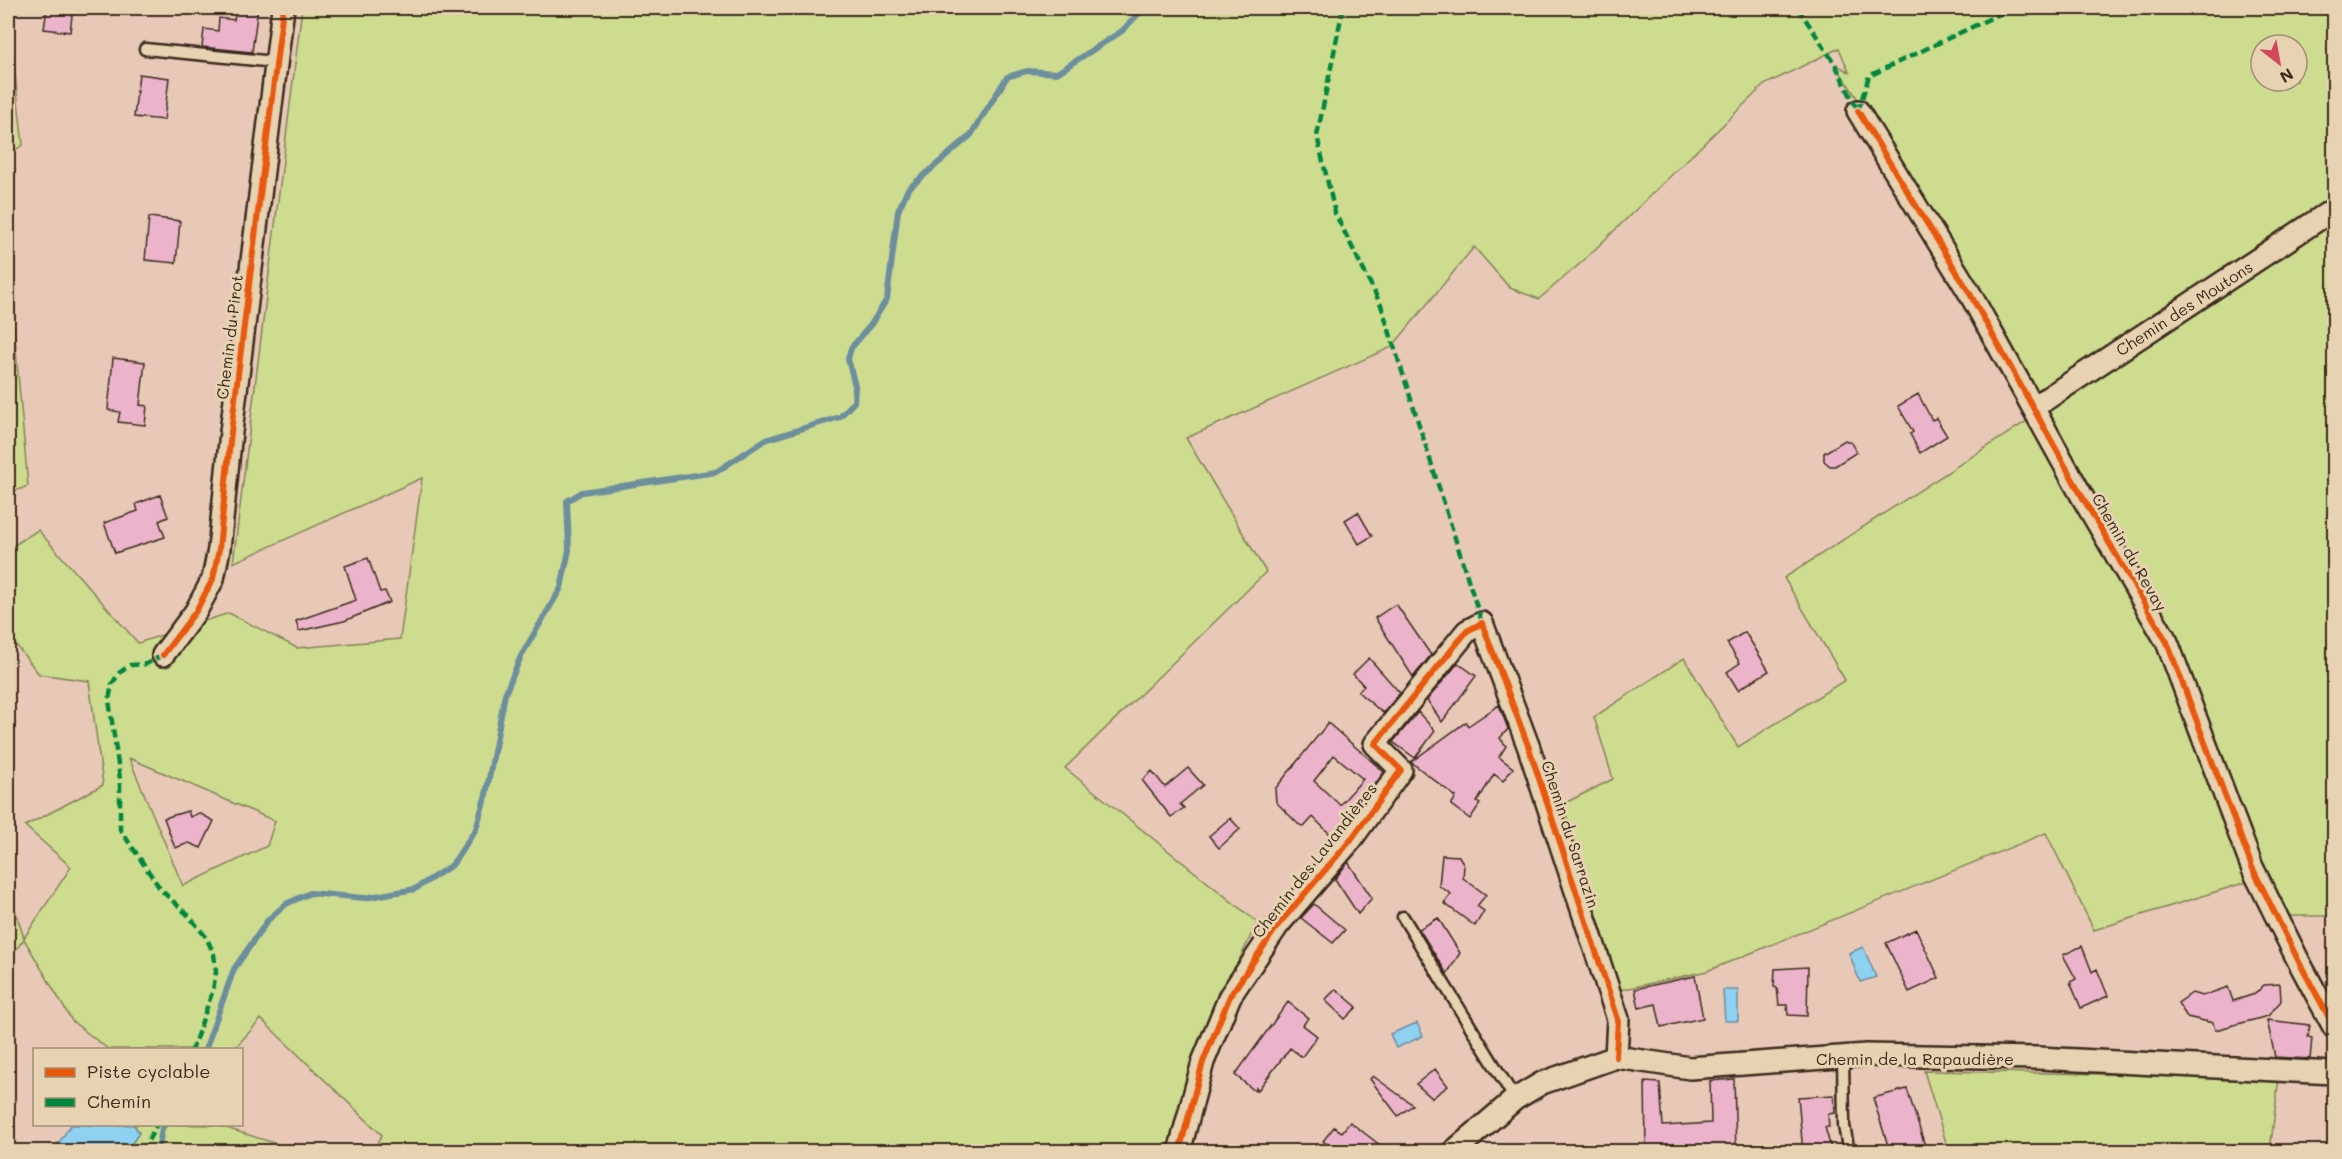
<svg xmlns="http://www.w3.org/2000/svg" width="2342" height="1159" font-family="Mali,sans-serif">
<rect width="100%" height="100%" fill="#e8c9b8"/>
<filter id="ink" filterUnits="userSpaceOnUse"><feTurbulence type="fractalNoise" baseFrequency=".0167" numOctaves="2"/><feDisplacementMap in="SourceGraphic" scale="12" xChannelSelector="R" yChannelSelector="G"/><feConvolveMatrix kernelMatrix="1 2 1 2 8 2 1 2 1" color-interpolation-filters="sRGB"/></filter>
<g filter="url(#ink)">
<path fill="#cddc8f" stroke="#848356" stroke-width="1.5" fill-rule="evenodd" d="M302,8h2032v908h-49l-19,-40 -172,54 -48,-97 -339,138 -87,19 -57,-186 50,-25 -19,-62 90,-59 54,89 107,-67 -61,-102 263,-170 -71,-125 -141,-219 14,8 -10,-24 -75,37 -181,176 -44,38 -29,-11 -36,-41 -82,100 -206,91 80,134 -201,196 192,154 -52,112 -35,117h-797l9,-16 -121,-116 -27,30h-126l-36,-28 -48,-82 -16,21v-72l16,50 47,-71 -46,-41 78,-41 -14,-104 -50,-7 -31,-39v-86l30,-19 100,113 91,-30 68,35 103,-9 22,-161 -189,85zM2261,45h36v36h-36zM129,758l146,63 -8,25 -84,40z
M8,13l15,132 -15,10z
M8,261l20,225 -20,8z
M1924,1071l355,6 -9,74 -321,1z
M134,1124l83,1 73,23 4,3 -168,1 13,-19z"/>
<path fill="#8fd1f1" stroke="#6d8e9d" stroke-width="1.5" d="M1863,947l13,30 -16,5 -11,-29z
M1723,990h15v31h-13z
M1417,1023l6,13 -27,12 -6,-14z
M71,1125h63l5,8 -13,18h-73z"/>
<g fill="none" stroke-linecap="round" stroke-linejoin="round">
<path stroke="#6d8e9d" stroke-width="6" d="M205,1050l29,-81 34,-49 18,-16 24,-11 54,5 51,-9 37,-24 24,-36 10,-35 19,-100 16,-38 40,-68 8,-38 -2,-49 15,-9 134,-20 49,-32 75,-23 14,-15 1,-16 -7,-27 3,-11 19,-22 17,-27 11,-88 10,-22 63,-54 36,-58 20,-6 30,2 65,-42 22,-23
M158,1152l4,-24 4,-4"/>
</g>
<path fill="#ebb4ca" stroke="#3b2a1e" stroke-width="1.5" fill-rule="evenodd" d="M47,8h26l-3,24 -26,-3z
M236,8h22l-6,44 -50,-5 2,-18 14,2 1,-13 15,2z
M139,74l30,4 -5,42 -30,-3z
M149,217l31,4 -4,42 -31,-3z
M113,358l32,4 -5,43 7,1 -2,19 -27,-3 2,-10 -12,-2z
M1918,394l14,26 4,-2 11,18 -27,17 -10,-19 3,-2 -15,-26z
M1845,440l7,3 5,9 -22,14h-5l-6,-5v-8z
M160,495l8,22 -9,4 6,16 -50,16 -11,-30 34,-12 -2,-7z
M1358,512l14,24 -13,8 -14,-24z
M368,558l12,34 5,-1 5,11 -46,19 -45,10 -3,-10 60,-21 -11,-34z
M1396,604l35,51 -18,22 -38,-59z
M1745,632l24,39 -31,19 -11,-18 13,-9 -13,-20z
M1369,658l31,35 -17,20 -25,-21 6,-6 -11,-12z
M1458,663l18,13 -34,46 -15,-22z
M1499,705l9,24 -8,9 6,8 -7,11 14,11 -10,13 -9,-7 -17,28 3,2 -10,15 -19,-14 5,-8 -45,-35 55,-40 2,4z
M1418,712l17,19 -20,27 -22,-16z
M1328,723l56,49 -49,67 -22,-22 -9,10 -6,-3 -22,-22 -1,-13zM1334,755l29,24 -23,26 -26,-24z
M1188,768l15,17 -23,19 4,4 -13,9 -29,-37 10,-9 13,16z
M188,811l2,6 9,-4 15,8 -13,27 -12,-5 -14,5 -11,-30z
M1230,818l10,11 -21,19 -10,-12z
M1442,855l17,1 5,10 -1,12 23,17 -9,11 7,5 -9,15 -31,-23 7,-9 -12,-8z
M1348,862l24,36 -14,16 -23,-35z
M1314,904l31,26 -12,13 -32,-25z
M1438,918l22,35 -13,21 -28,-45z
M1916,929l23,49 -30,14 -23,-49z
M2082,946l10,26 5,-3 11,27 -27,12 -11,-26 6,-3 -13,-24z
M1808,967l-1,49 -19,-1 -1,-10h-8l-2,-17 -3,-1 1,-18z
M1695,976l8,42 -42,9 -5,-23 -17,4 -4,-19z
M2280,984l1,17 -13,15 -53,14 -2,-7 -26,-6 -9,-14 14,-10 10,3 26,-9 5,14 22,-7 9,-9z
M1336,989l21,18 -12,12 -20,-19z
M1288,1002l20,16 -5,7 14,11 -15,21 -12,-9 -32,42 -2,-2 -1,3 -20,-16z
M2267,1020l43,5 -2,12 4,1 -2,21 -35,-2z
M1435,1069l13,17 -16,12 -16,-14z
M1373,1076l40,29 -15,11 -28,-37z
M1734,1079l2,73h-25v-3l-65,3 -1,-70 15,1 3,43 48,-3 -1,-42z
M1907,1089l20,63h-37l-17,-54z
M1834,1095l1,18 -7,1 1,13h-4l7,25h-29l-5,-55z
M1350,1122l39,30h-67l5,-8 -4,-3 11,-14 8,5z"/>
<g fill="none" stroke-linecap="round" stroke-linejoin="round">
<defs>
<path id="service" d="M145,49l130,13
M1403,917l112,182
M1843,1055l1,71 5,26"/>
<path id="minor" d="M1858,111l111,181 114,206 84,144 85,225 47,95 35,65
M2034,407l300,-198
M163,655l33,-44 17,-32 6,-30 12,-117 52,-424
M1179,1152l24,-90 27,-66 48,-71 72,-84 51,-71 -26,-26 92,-113 15,-8 47,125 89,271 -2,38
M1453,1152l62,-53 27,-16 74,-26 74,11 176,-13 172,3 296,15"/>
</defs>
<use href="#service" stroke="#3b2a1e" stroke-width="15"/>
<use href="#minor" stroke="#3b2a1e" stroke-width="26"/>
<use href="#service" stroke="#e7d2b1" stroke-width="10"/>
<use href="#minor" stroke="#e7d2b1" stroke-width="21"/>
<path stroke="#00873e" stroke-width="4.5" stroke-dasharray="9 4.5" stroke-linecap="butt" d="M1343,8l-26,128 18,77 46,92 101,318
M1798,8l37,56 23,47
M1858,111l11,-35 143,-68
M163,655l-17,9 -16,1 -11,8 -7,11 -3,16 11,79v50l41,61 27,25 18,22 8,17 2,18 -3,18 -21,60
M142,1152l15,-28"/>
<defs>
<path id="cycleway" d="M1858,111l111,181 114,206 84,144 85,225 47,95 35,65
M163,655l33,-44 17,-32 6,-30 12,-117 52,-424
M1179,1152l24,-90 27,-66 48,-71 72,-84 51,-71 -26,-26 92,-113 15,-8 47,125 89,271 -2,38"/>
</defs>
<use href="#cycleway" stroke="#e7d2b1" stroke-width="10"/>
<use href="#cycleway" stroke="#e8590c" stroke-width="6"/>
</g>
</g>
<g text-anchor="middle" dominant-baseline="central" stroke-width="6" stroke-linejoin="round" paint-order="stroke">
<g font-size="16" fill="#3b2a1e" stroke="#e7d2b1">
<text transform="translate(2184 308) rotate(-33)">Chemin des Moutons</text>
<text transform="translate(229 337) rotate(-83)">Chemin du Pirot</text>
<text transform="translate(2130 552) rotate(60)">Chemin du Revay</text>
<text transform="translate(1571 834) rotate(72)">Chemin du Sarrazin</text>
<text transform="translate(1314 860) rotate(-52)">Chemin des Lavandières</text>
<text x="1915" y="1058">Chemin de la Rapaudière</text>
</g>
</g>
<rect width="2342" height="1159" fill="none" stroke="#e7d2b1" stroke-width="30"/>
<rect x="15" y="15" width="2312" height="1129" fill="none" stroke="#3b2a1e" stroke-width="2" filter="url(#ink)"/>
<rect x="33" y="1048" width="210" height="78" fill="#e7d2b1" stroke="#a28f76" stroke-width="1.5"/>
<rect x="45" y="1068" width="30" height="9" fill="#e8590c" stroke="#a28f76" stroke-width="1.5"/>
<text x="87" y="1078" font-size="18" fill="#3b2a1e">Piste cyclable</text>
<rect x="45" y="1098" width="30" height="9" fill="#00873e" stroke="#a28f76" stroke-width="1.5"/>
<text x="87" y="1108" font-size="18" fill="#3b2a1e">Chemin</text>
<g transform="translate(2279 63) rotate(149)"><circle r="28" fill="#e7d2b1" stroke="#a28f76" stroke-width="1.5"/>
<path d="M0-4.5L10 22L0 15L-10 22Z" fill="#d1495b"/>
<text y="-9" font-size="16" font-weight="bold" text-anchor="middle" fill="#3b2a1e">N</text>
</g>
</svg>
